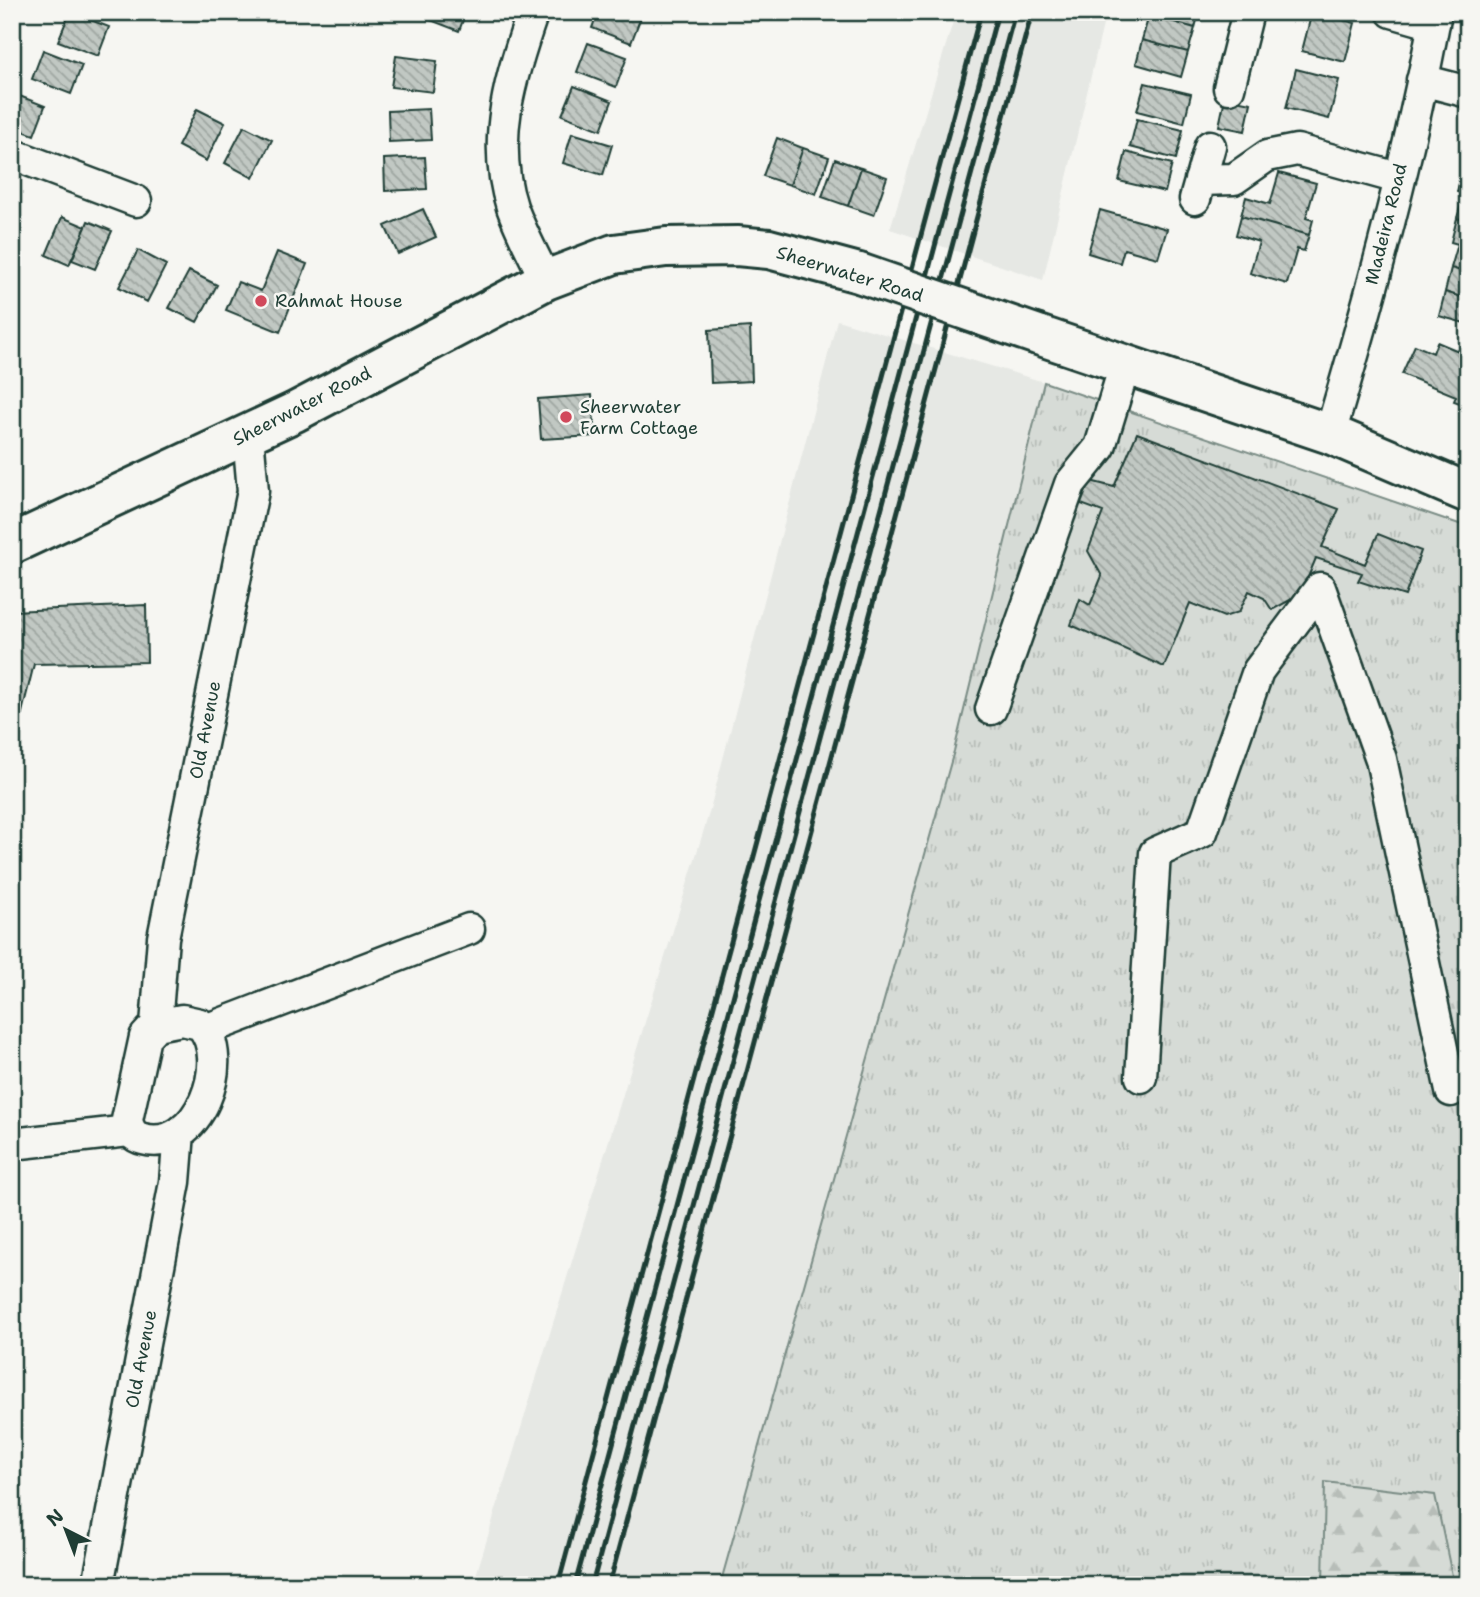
<svg xmlns="http://www.w3.org/2000/svg" width="1480" height="1597" font-family="'Shantell Sans',sans-serif">
<defs>
<pattern id="grass-tufts" width="24" height="20" patternUnits="userSpaceOnUse" patternTransform="scale(1.75)"><rect width="24" height="20" fill="#d6dbd6"/><path d="M3 7l-1-3M5 7V3M7 7l1-3M15 17l-1-3M17 17v-4M19 17l1-3" fill="none" stroke="#b7bdb8"/></pattern>
<pattern id="forest-firs" width="22" height="20" patternUnits="userSpaceOnUse" patternTransform="scale(1.75)"><rect width="22" height="20" fill="#d6dbd6"/><path d="M5 1l3.5 6h-7zM16 11l3.5 6h-7z" fill="#b7bdb8"/></pattern>
<pattern id="building-back-hatch" width="6" height="6" patternUnits="userSpaceOnUse" patternTransform="scale(1.75)"><rect width="6" height="6" fill="#c1c8c3"/><path d="M-1 5l2 2M0 0l6 6M5-1l2 2" fill="none" stroke="#9ca49f"/></pattern>
</defs>
<rect width="100%" height="100%" fill="#f6f6f2"/>
<filter id="ink" filterUnits="userSpaceOnUse"><feTurbulence type="fractalNoise" baseFrequency=".0143" numOctaves="2"/><feDisplacementMap in="SourceGraphic" scale="14" xChannelSelector="R" yChannelSelector="G"/><feConvolveMatrix kernelMatrix="1 2 1 2 8 2 1 2 1" color-interpolation-filters="sRGB"/></filter>
<g filter="url(#ink)">
<path fill="#e6e8e4" d="M956,12h150l-63,268 -153,-51z
M837,320l207,62 -90,369 -234,834h-247l236,-772z"/>
<path fill="url(#grass-tufts)" stroke="#7a8c85" stroke-width="2" d="M1044,382l424,145v1058h-748l234,-834z"/>
<path fill="url(#forest-firs)" stroke="#7a8c85" stroke-width="2" d="M1325,1482l110,13 19,90h-131z"/>
<path fill="url(#building-back-hatch)" stroke="#1f3d34" stroke-width="2" d="M70,12l39,15 -11,29 -40,-15z
M421,12h45l-7,19 -39,-15z
M598,12l44,2 -11,29 -39,-15z
M1150,12h49l-4,16 -46,-13z
M1312,12l43,11 -10,39 -43,-11z
M1149,15l46,13 -7,24 -46,-12z
M1142,40l46,12 -7,25 -45,-13z
M588,43l39,14 -11,30 -39,-15z
M43,50l39,15 -11,29 -39,-15z
M396,56l41,5 -4,31 -42,-5z
M1296,69l43,11 -10,39 -43,-11z
M1145,83l46,11 -7,29 -47,-12z
M574,86l38,15 -11,29 -39,-15z
M12,93l33,13 -11,29 -22,-8z
M1225,98l26,5 -6,28 -26,-5z
M197,109l28,14 -19,38 -28,-15z
M429,109l2,31 -42,2 -1,-31z
M1137,119l46,11 -7,29 -46,-12z
M244,126l28,14 -19,38 -28,-15z
M572,133l40,12 -9,30 -40,-12z
M777,138l26,10 -13,37 -27,-9z
M803,148l26,9 -13,37 -26,-9z
M1126,152l46,12 -7,28 -46,-11z
M425,157l2,32 -42,2 -1,-32z
M835,159l26,9 -13,38 -26,-9z
M1463,167l5,2v25l-11,-2z
M861,168l26,9 -13,38 -26,-9z
M1279,173l37,10 -10,35 7,2 -4,15 -68,-19 5,-19 24,7z
M1464,193l4,1v27l-11,-3z
M423,209l13,28 -38,17 -13,-28z
M1100,210l67,19 -9,29 -34,-9 -4,14 -32,-10z
M1241,216l68,19 -5,16 -7,-2 -10,35 -37,-11 9,-31 -23,-7z
M62,217l24,10 -17,38 -23,-10z
M1457,218l11,3v26l-17,-5z
M88,221l24,10 -17,38 -23,-9z
M1458,244l10,3v26l-17,-5z
M138,250l28,15 -19,37 -28,-15z
M277,252l30,12 -27,68 -54,-22 12,-28 23,9z
M1451,268l17,5v26l-23,-7z
M189,271l28,14 -20,37 -28,-14z
M1445,292l23,7v25l-29,-8z
M750,327l2,54 -41,2 -2,-53z
M1437,342l31,13v51l-14,-5 2,-5 -54,-22 13,-29 18,8z
M592,395l3,41 -54,3 -3,-40z
M1137,433l202,76 -17,38 43,17 13,-30 43,17 -16,45 -47,-15 4,-8 -46,-15 -15,36 -29,16 -8,-12 -15,-7 -10,21 -15,5 -34,-14 -26,64 -93,-42 9,-26 10,6 12,-29 -14,-25 15,-39 -22,-8 9,-23 24,6z
M146,605l1,57 -113,2 -18,73h-4v-126z"/>
<g fill="none" stroke-linecap="round" stroke-linejoin="round">
<defs>
<path id="minor" d="M533,12c-22,63 -43,128 -21,195 9,25 22,49 34,73
M1392,12l42,12
M1422,80l46,12
M1229,88l19,-76
M12,154l124,47
M1200,180l34,-1 33,-23 30,-6 101,28
M1195,199l15,-53
M1330,434c41,-138 80,-280 106,-422
M1320,588l61,171 70,332
M991,709l79,-225 30,-37 25,-82
M182,1020l18,4c34,35 -2,130 -57,115 -10,-2 -14,-9 -16,-19l18,-83 11,-12z
M156,1025l7,-87 90,-447 -5,-56
M205,1030l264,-101
M1141,1077l14,-224 47,-21 56,-161 62,-83
M12,1144l117,-13
M98,1585l77,-403 4,-49"/>
<path id="major" d="M1038,335l292,99 138,59
M12,544l283,-132 251,-132 68,-26 52,-7 71,-1 32,3 90,24"/>
</defs>
<use href="#minor" stroke="#1f3d34" stroke-width="35"/>
<use href="#major" stroke="#1f3d34" stroke-width="44"/>
<use href="#minor" stroke="#f6f6f2" stroke-width="30"/>
<use href="#major" stroke="#f6f6f2" stroke-width="38"/>
<path stroke="#1f3d34" stroke-width="5" d="M558,1585l423,-1573
M575,1585l423,-1573
M592,1585l423,-1573
M609,1585l423,-1573"/>
<defs>
<path id="major-bridge" d="M859,273l179,62"/>
</defs>
<use href="#major-bridge" stroke="#1f3d34" stroke-width="44" stroke-linecap="butt"/>
<use href="#major-bridge" stroke="#f6f6f2" stroke-width="38"/>
</g>
</g>
<g fill="#d1495b" stroke="#f6f6f2" stroke-width="2.5">
<circle cx="261" cy="301" r="7"/>
<circle cx="566" cy="417" r="7"/>
</g>
<g text-anchor="middle" dominant-baseline="central" stroke-width="5" stroke-linejoin="round" paint-order="stroke">
<g font-size="18" fill="#1f3d34" stroke="#f6f6f2">
<text transform="translate(1386 224) rotate(-76)">Madeira Road</text>
<text transform="translate(850 274) rotate(17)">Sheerwater Road</text>
<text transform="translate(302 406) rotate(-27)">Sheerwater Road</text>
<text transform="translate(205 730) rotate(-79)">Old Avenue</text>
<text transform="translate(141 1359) rotate(-79)">Old Avenue</text>
</g>
<g font-size="18" fill="#1f3d34" stroke="#f6f6f2" text-anchor="start">
<text x="275" y="301">Rahmat House</text>
<text x="580" y="407">Sheerwater<tspan x="580" dy="21">Farm Cottage</tspan></text>
</g>
</g>
<rect width="1480" height="1597" fill="none" stroke="#f6f6f2" stroke-width="42"/>
<rect x="21" y="21" width="1438" height="1555" fill="none" stroke="#1f3d34" stroke-width="2.5" filter="url(#ink)"/>
<g transform="translate(66 1530) rotate(318)" stroke="#f6f6f2" stroke-width="5" paint-order="stroke">
<path d="M0-5L12 26L0 18L-12 26Z" fill="#1f3d34"/>
<text y="-10" font-size="19" font-weight="bold" text-anchor="middle" fill="#1f3d34">N</text>
</g>
</svg>
